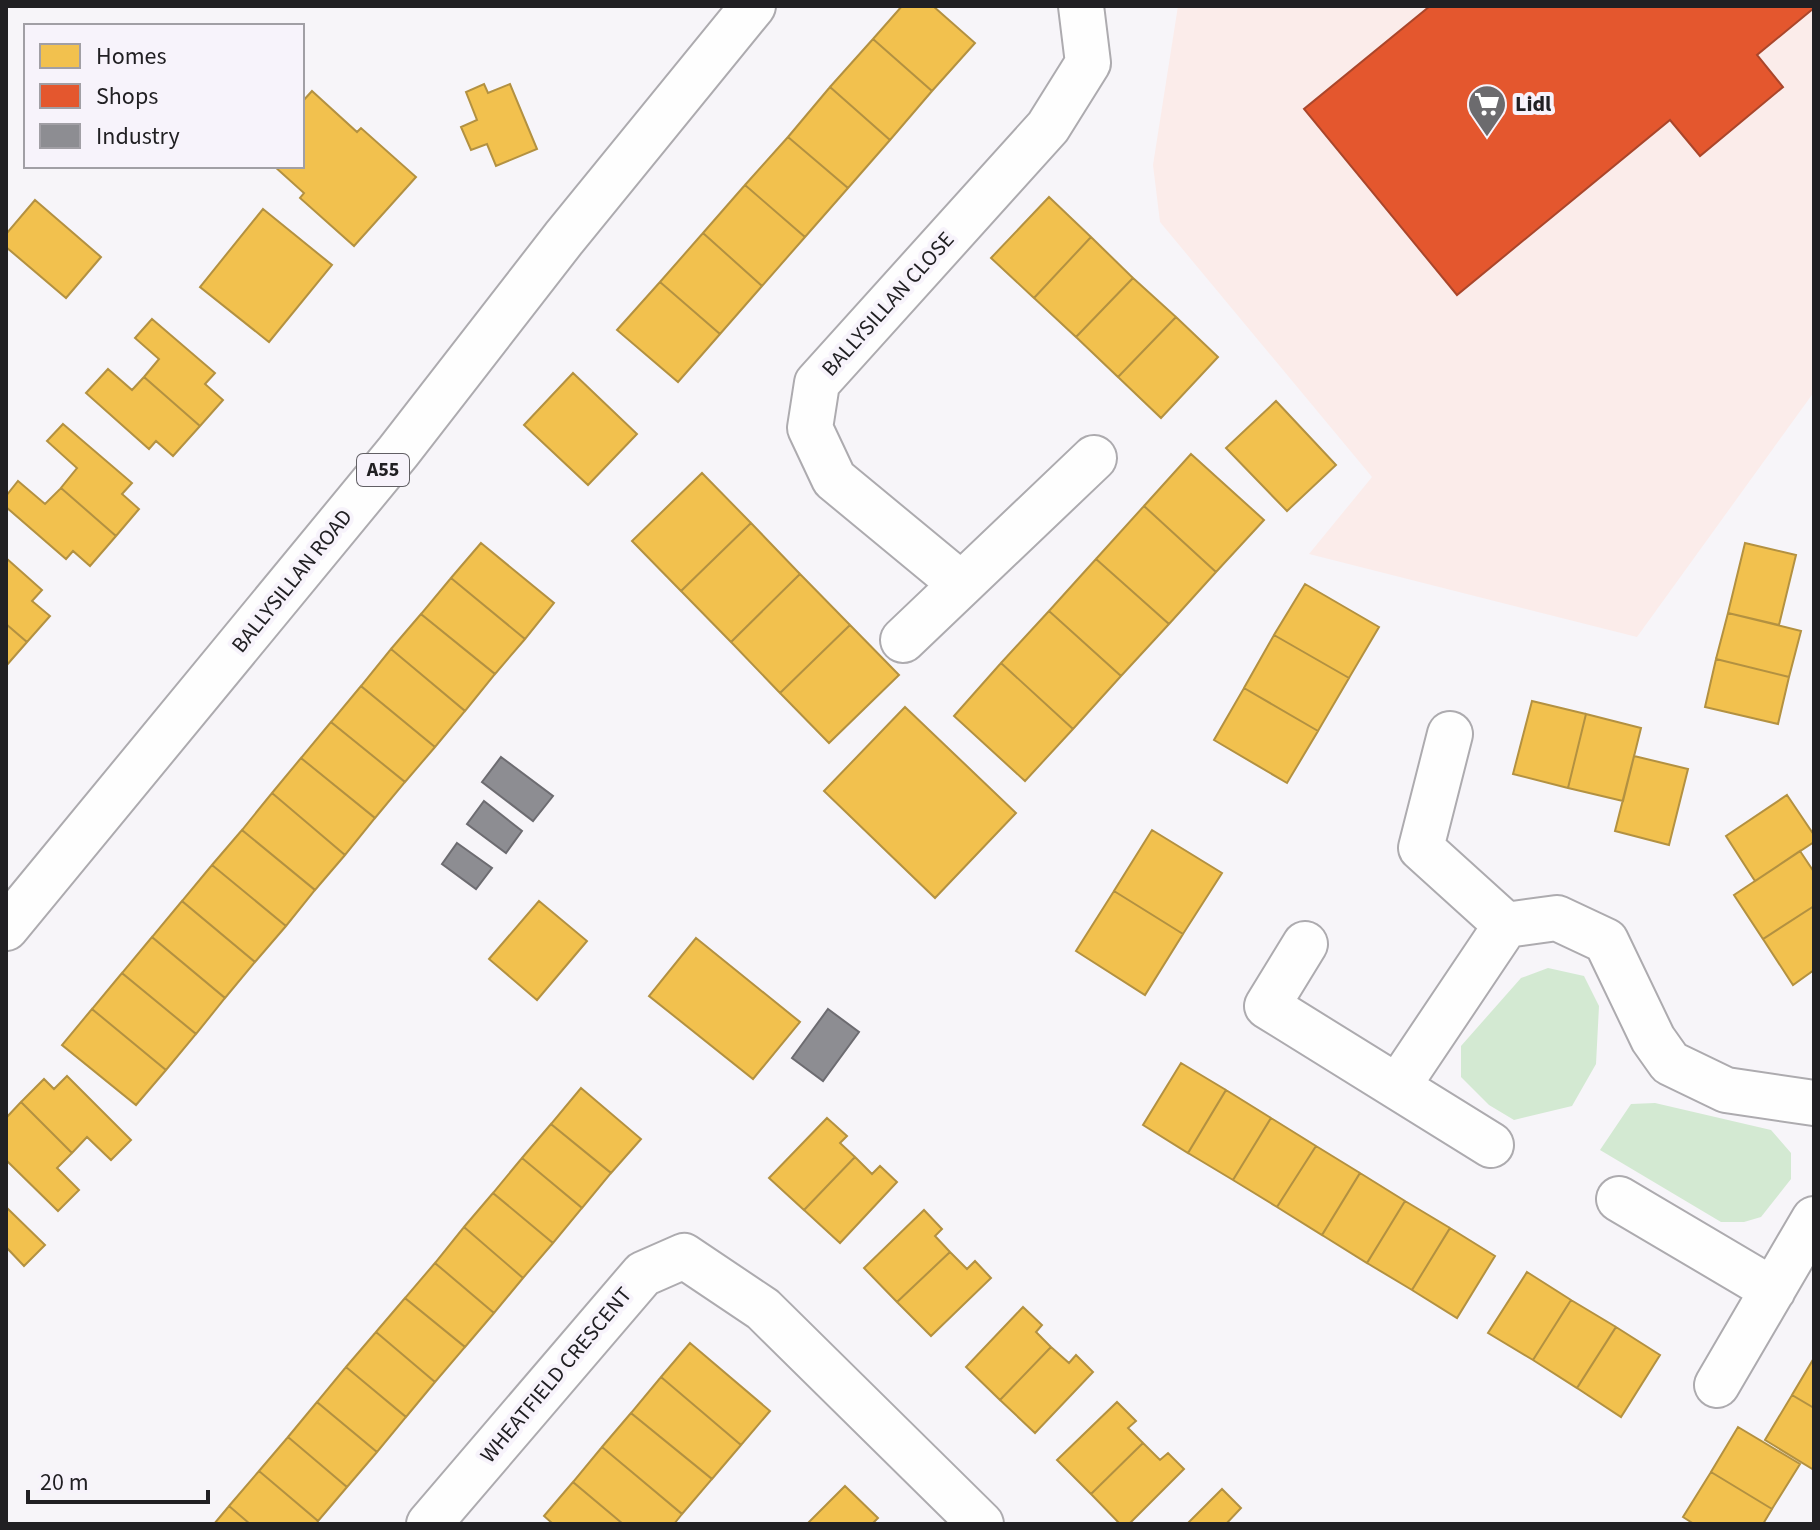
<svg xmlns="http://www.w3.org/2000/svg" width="1820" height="1530" font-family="'Source Sans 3',sans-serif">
<rect width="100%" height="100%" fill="#f7f5f9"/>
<path fill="#fbecea" d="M1178,6h636v386l-177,245 -328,-83 63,-77 -212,-255 -7,-57z"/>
<path fill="#d3e9d2" d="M1548,968l36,8 15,30 -3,58 -24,42 -58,14 -25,-15 -28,-28v-31l60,-68z
M1655,1103l116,27 20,23v26l-30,38 -17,5h-23l-121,-72 31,-46z"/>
<path fill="#f2c14e" stroke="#b39141" stroke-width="2" d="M902,6h31l42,37 -43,48 -59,-52z
M873,39l59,52 -42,49 -60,-53z
M484,84l4,9 22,-9 27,65 -41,17 -9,-22 -16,6 -10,-23 16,-7 -11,-28z
M830,87l60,53 -42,48 -60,-51z
M312,91l45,41 4,-4 55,49 -62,69 -54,-48 4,-5 -30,-27h28v-64z
M788,137l60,51 -43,49 -60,-52z
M745,185l60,52 -43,49 -59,-53z
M1049,197l42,40 -57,61 -43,-40z
M35,200l66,57 -35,41 -60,-51v-13z
M263,209l69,56 -63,77 -69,-55z
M703,233l59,53 -42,48 -60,-52z
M1091,237l42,41 -57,59 -42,-39z
M1133,278l43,39 -58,60 -42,-40z
M660,282l60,52 -42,48 -61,-52z
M1176,317l42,40 -57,61 -43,-41z
M152,319l63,54 -10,11 18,16 -23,26 -56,-49 15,-18 -24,-21z
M108,369l24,21 12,-13 56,49 -27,30 -17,-15 -7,8 -63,-56z
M573,373l64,61 -49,51 -64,-60z
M1276,401l60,64 -49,46 -61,-63z
M63,424l69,59 -10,11 17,15 -23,27 -55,-48 16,-20 -30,-27z
M1191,454l73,66 -48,52 -72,-66z
M702,473l49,50 -70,68 -49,-50z
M18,481l27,23 16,-16 55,48 -26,30 -17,-15 -7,8 -60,-52v-11z
M1144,506l72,66 -47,52 -73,-65z
M751,523l49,51 -69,68 -50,-51z
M481,543l73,60 -29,36 -74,-61z
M1745,543l51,12 -17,70 -51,-12z
M6,558l36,32 -10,11 18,15 -23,26 -21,-18z
M1096,559l73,65 -48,52 -72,-65z
M800,574l50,51 -70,68 -49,-51z
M451,578l74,61 -30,35 -74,-60z
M1305,584l74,43 -30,51 -75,-43z
M1049,611l72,65 -48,53 -72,-66z
M1728,613l73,18 -12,46 -73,-18z
M421,614l74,60 -30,37 -74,-62z
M6,624l21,18 -21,24z
M850,625l49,50 -70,68 -49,-50z
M1274,635l75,43 -31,53 -74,-43z
M391,649l74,62 -30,36 -74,-61z
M1716,659l73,18 -11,47 -73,-17z
M1001,663l72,66 -48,52 -71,-65z
M361,686l74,61 -30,35 -74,-60z
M1244,688l74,43 -31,52 -73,-43z
M1532,701l54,13 -18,74 -55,-14z
M905,707l111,106 -81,85 -111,-107z
M1586,714l55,14 -18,73 -55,-13z
M331,722l74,60 -30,36 -74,-60z
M1634,756l54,13 -19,76 -54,-14z
M301,758l74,60 -30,37 -73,-62z
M272,793l73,62 -30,35 -73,-60z
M1787,795l27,40v7l-59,39 -29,-45z
M242,830l73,60 -29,36 -74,-61z
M1152,830l70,43 -39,61 -69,-43z
M1800,851l14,21v34l-51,33 -29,-44z
M212,865l74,61 -31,36 -73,-61z
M1114,891l69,43 -38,61 -69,-44z
M182,901l73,61 -30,36 -73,-61z
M539,901l48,40 -50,59 -48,-41z
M1814,906v64l-21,15 -30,-46z
M152,937l73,61 -29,36 -74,-61z
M696,938l104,84 -47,57 -104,-83z
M122,973l74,61 -30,36 -74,-61z
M92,1009l74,61 -30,35 -74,-60z
M1181,1063l45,27 -38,63 -45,-28z
M67,1076l64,64 -20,20 -24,-23 -15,16 -51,-51 23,-23 10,10z
M581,1088l60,51 -30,34 -60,-49z
M1226,1090l45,28 -38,62 -45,-27z
M21,1102l51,51 -15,15 22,22 -21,21 -52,-51v-42z
M827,1118l20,18 -7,7 15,14 -51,53 -35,-32z
M1271,1118l45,28 -39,61 -44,-27z
M551,1124l60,49 -29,35 -60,-50z
M1316,1146l44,27 -38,62 -45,-28z
M855,1157l17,17 8,-8 17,16 -57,61 -36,-33z
M522,1158l60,50 -29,35 -60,-50z
M1360,1173l45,28 -38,62 -45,-28z
M493,1193l60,50 -30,35 -59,-51z
M1405,1201l45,27 -38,62 -45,-27z
M6,1207l39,38 -21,21 -18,-19z
M924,1210l18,19 -7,7 15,16 -53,50 -33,-34z
M464,1227l59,51 -29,35 -59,-50z
M1450,1228l45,28 -38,62 -45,-28z
M950,1252l17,17 8,-8 16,17 -60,58 -34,-34z
M435,1263l59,50 -29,34 -60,-49z
M1527,1272l44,28 -38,60 -45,-27z
M405,1298l60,49 -30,35 -59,-50z
M1571,1300l45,27 -39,61 -44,-28z
M1023,1307l19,18 -6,7 15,15 -51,53 -34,-33z
M1616,1327l44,28 -39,62 -44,-29z
M376,1332l59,50 -29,35 -60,-50z
M690,1343l80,68 -29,34 -80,-68z
M1051,1347l18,16 7,-8 17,17 -58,61 -35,-33z
M1814,1358v50l-22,-13z
M346,1367l60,50 -29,35 -60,-50z
M661,1377l80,68 -29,34 -81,-66z
M1792,1395l22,13v62l-49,-30z
M317,1402l60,50 -30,35 -59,-50z
M1117,1402l19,19 -8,7 15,15 -52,51 -34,-34z
M631,1413l81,66 -30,35 -80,-67z
M1738,1427l62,37 -28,45 -61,-37z
M288,1437l59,50 -29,34 -59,-50z
M1143,1443l17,17 8,-7 16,16 -55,55h-9l-29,-30z
M602,1447l80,67 -8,10h-51l-50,-42z
M259,1471l59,50 -2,3h-66l-21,-18z
M1711,1472l61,37 -9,15h-69l-11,-7z
M573,1482l50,42h-70l-9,-8z
M845,1486l33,32 -6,6h-65z
M1222,1489l19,19 -15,16h-39z
M229,1506l21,18h-36z"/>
<path fill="#e4572e" stroke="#aa462b" stroke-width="2" d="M1430,6h384v2l-57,47 26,32 -83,69 -30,-36 -213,175 -153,-186z"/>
<path fill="#8d8d92" stroke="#6d6c71" stroke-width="2" d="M501,757l52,39 -20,25 -51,-39z
M484,801l38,30 -16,22 -39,-29z
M457,843l35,25 -16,21 -34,-25z
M828,1009l31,23 -36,49 -31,-23z"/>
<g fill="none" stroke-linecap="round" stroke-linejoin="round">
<defs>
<path id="minor" d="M961,584l-127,-105 -24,-51 7,-45 231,-256 40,-64 -7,-57
M903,640l191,-182
M1450,734l-29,114 85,77
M1305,944l-38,62 224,139
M1398,1086l108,-161 51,-7 49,23 47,98 17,24 56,27 88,13
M1619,1199l154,91
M1717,1385l97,-166
M429,1524l214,-250 41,-18 79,53 218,215"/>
<path id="trunk" d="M6,928l392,-476 166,-214 189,-232"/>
</defs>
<use href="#minor" stroke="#adabaf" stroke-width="48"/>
<use href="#trunk" stroke="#adabaf" stroke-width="48"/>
<use href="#minor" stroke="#fefefe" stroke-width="44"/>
<use href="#trunk" stroke="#fefefe" stroke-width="44"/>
</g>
<defs>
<symbol id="supermarket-pin" viewBox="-11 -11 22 30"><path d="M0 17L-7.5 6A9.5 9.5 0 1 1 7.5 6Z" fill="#6c6b6e" stroke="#f7f3fb"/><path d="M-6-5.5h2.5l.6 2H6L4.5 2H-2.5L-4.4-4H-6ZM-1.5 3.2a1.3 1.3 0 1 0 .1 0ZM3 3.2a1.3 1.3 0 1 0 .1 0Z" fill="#fff"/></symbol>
</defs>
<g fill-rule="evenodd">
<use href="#supermarket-pin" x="1465" y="82" width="44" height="60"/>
</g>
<g text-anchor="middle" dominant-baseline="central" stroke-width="8" stroke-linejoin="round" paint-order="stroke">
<rect fill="#f7f3fb" stroke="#615f64" stroke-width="2" x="357" y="454" width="52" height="32" rx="6"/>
<g font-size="20" font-weight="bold" fill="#212023">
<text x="383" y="470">A55</text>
</g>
<g font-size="22" font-weight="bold" fill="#212023" stroke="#f7f3fb" text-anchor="start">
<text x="1515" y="104">Lidl</text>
</g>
<g font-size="22" fill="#212023" stroke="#f7f3fb">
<text transform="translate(888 304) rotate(-48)">BALLYSILLAN CLOSE</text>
<text transform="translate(292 581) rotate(-51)">BALLYSILLAN ROAD</text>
<text transform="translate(556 1375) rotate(-50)">WHEATFIELD CRESCENT</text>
</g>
</g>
<rect width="1820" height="1530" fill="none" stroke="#212023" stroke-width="16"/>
<rect x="24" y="24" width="280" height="144" fill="#f7f3fb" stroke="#a19fa5" stroke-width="2"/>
<rect x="40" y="44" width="40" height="24" fill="#f2c14e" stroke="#a19fa5" stroke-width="2"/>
<text x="96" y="64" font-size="24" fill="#212023">Homes</text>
<rect x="40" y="84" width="40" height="24" fill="#e4572e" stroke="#a19fa5" stroke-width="2"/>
<text x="96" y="104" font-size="24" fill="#212023">Shops</text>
<rect x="40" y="124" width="40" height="24" fill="#8d8d92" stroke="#a19fa5" stroke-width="2"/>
<text x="96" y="144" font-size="24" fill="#212023">Industry</text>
<path d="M28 1490v12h180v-12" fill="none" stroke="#212023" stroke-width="4"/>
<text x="40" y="1490" font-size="24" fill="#212023" stroke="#f7f3fb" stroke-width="6" paint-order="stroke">20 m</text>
</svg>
